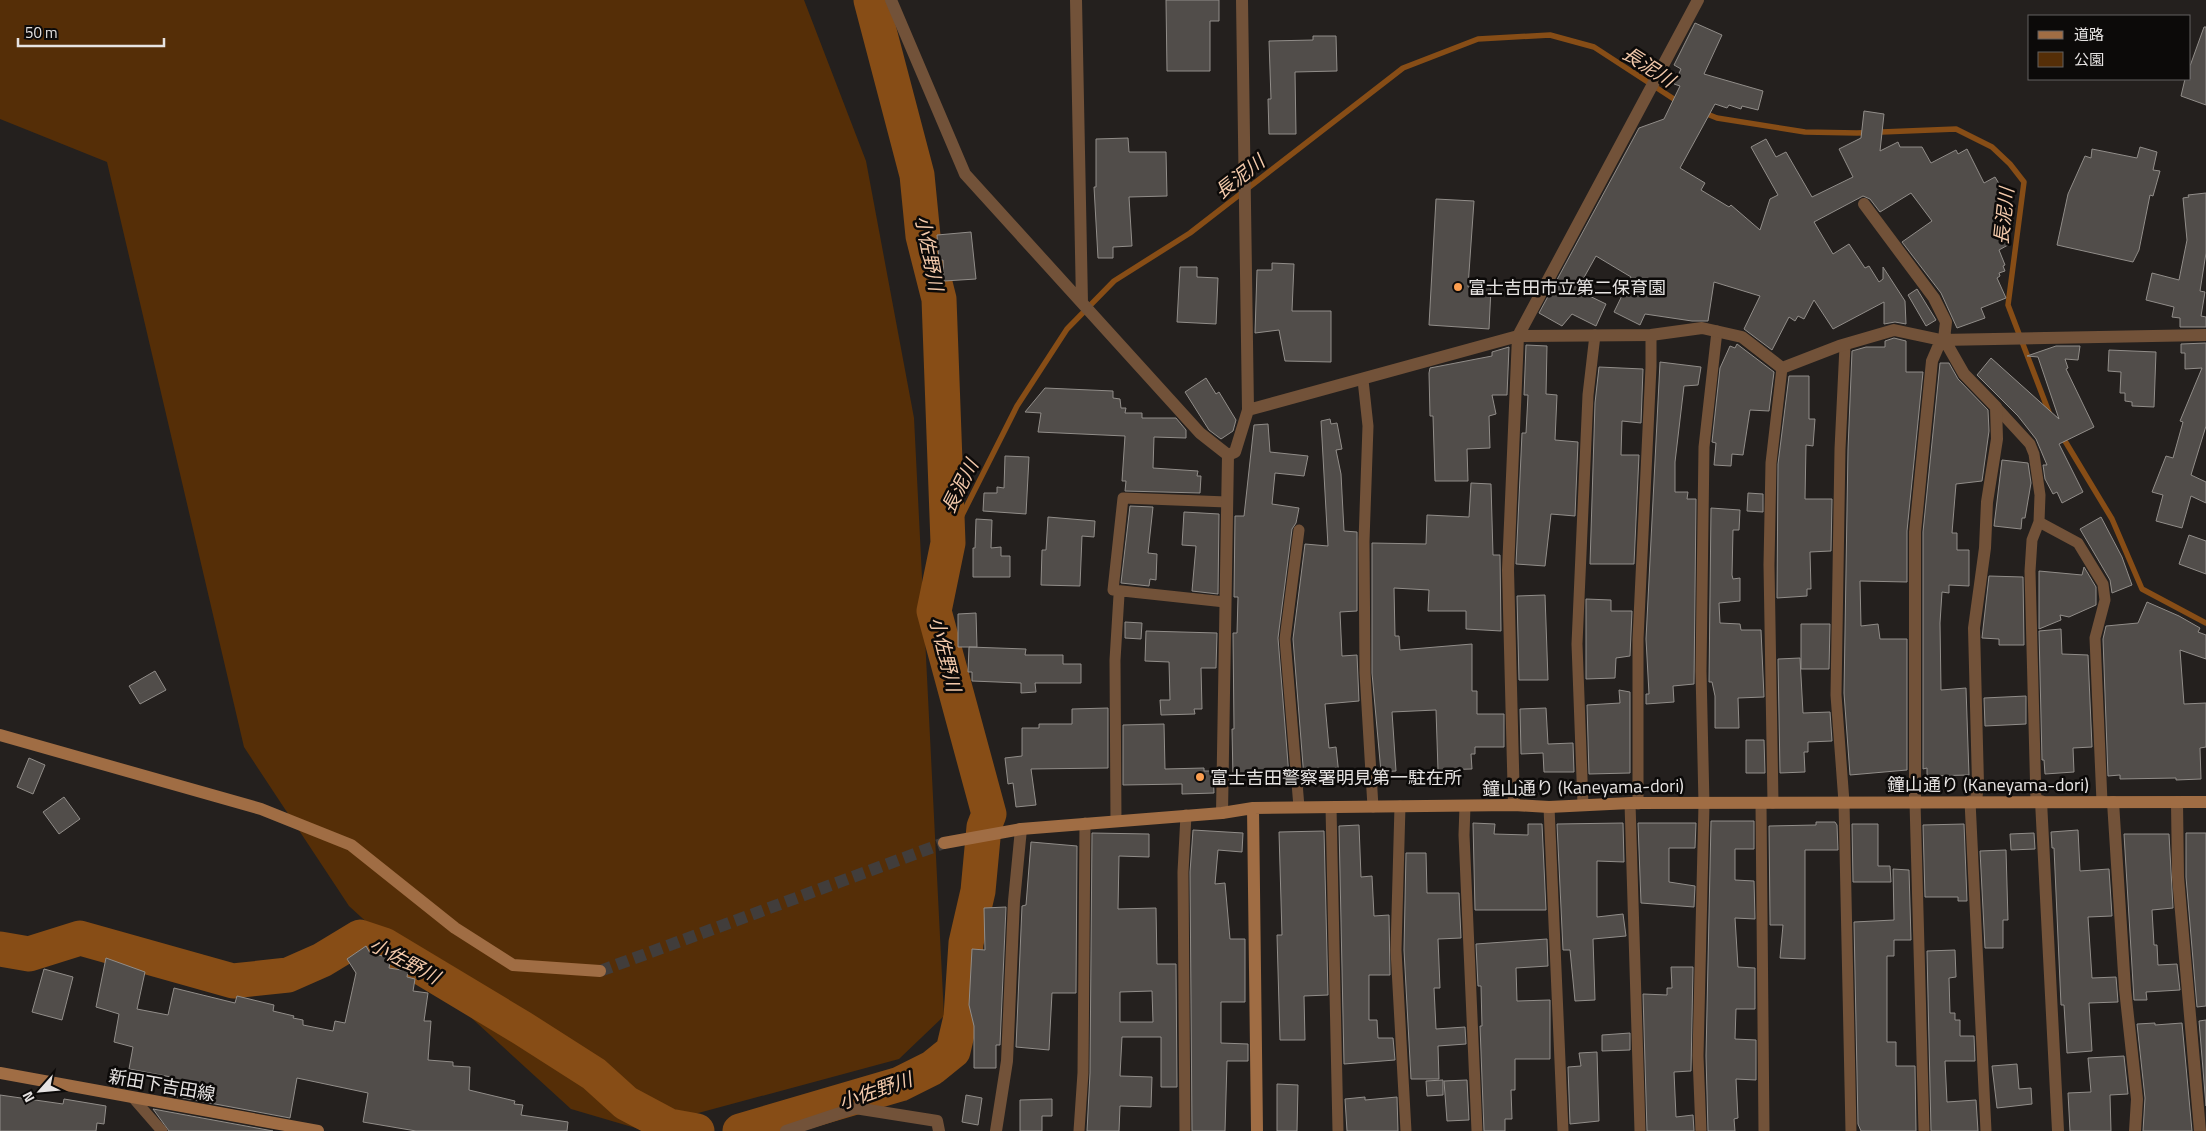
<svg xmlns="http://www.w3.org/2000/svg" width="2206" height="1131" font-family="'Titillium Web','Noto Sans JP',sans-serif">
<rect width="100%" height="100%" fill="#24201e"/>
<path fill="#552e07" d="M0,0h804l62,161 48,257 30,598 -45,43 -260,70 -68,-20 -222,-203 -105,-159 -137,-585 -107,-43z"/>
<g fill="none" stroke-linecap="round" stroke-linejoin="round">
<path stroke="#874d16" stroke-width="5.5" d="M1702,112l15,6 88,14 52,1 99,-4 36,18 18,17 14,18 -16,123 42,110
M2062,436l50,83 30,70 64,34
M948,543l69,-137 50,-77 47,-48 76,-48 213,-165 75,-29 72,-4 44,12 86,56"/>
<path stroke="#874d16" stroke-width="35" d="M0,949l29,5 51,-16 153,43 55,-6 34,-15 38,-23 24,8 138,83 72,46 32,29 43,23 28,5
M740,1131l160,-47 32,-16 21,-17 8,-34 5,-74 12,-52 6,-64 5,-13 -55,-203 14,-68 -9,-244 -16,-63 -6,-61 -46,-175"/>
</g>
<path fill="#514d4a" stroke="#918d89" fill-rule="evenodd" d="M1166,0h53v21h-9v50h-43z
M1695,23l27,12 -18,39 59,17 -5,19 -16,-4 -1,3 -12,-4 -2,3 -12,-4 -35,64 25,15 -4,7 28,17 2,-2 29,25 10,-31 8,-4 -27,-48 15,-8 10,18 10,-5 26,45 41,-20 -14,-28 22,-11 3,-27 20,3 -4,37 18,-9 2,5h22l9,16 25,-13 2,4 9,-5 17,34 11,-6 11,18 -10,6 12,44 -9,5 6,15 -2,1 2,5 -6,2 1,3 -3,2 9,20 -25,10 4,10 -28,10 -16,-35 -39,-51 30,-21 -21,-28 -31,19 -10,-13 -7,-3 -49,26 19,32 16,-10 16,24 4,-2 10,16 4,-3v-12l22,34 1,23 -11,-2 -11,2v-22l-51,27 -19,-29 -10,19 -6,-3 -3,5 -6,-4 -17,33 -28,-21 16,-33 -46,-14 -6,39h-16l-47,-7 -5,11 -26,-13 17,-35 -35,-21 -19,34 29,14 -10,22 -24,-12 -10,12 -23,-13 100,-185 25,-9 16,-33 -6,-2 7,-15 -7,-4z
M2204,27h2v78l-25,-9 4,-17h5v-13z
M1313,36h23l1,35 -42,1 1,62h-27l-1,-35h3l-2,-58 44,-1z
M1128,138l1,14h37l1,44 -38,1 3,49 -19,1v11h-15l-4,-71h2v-48z
M2140,147l17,5 -4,18 7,1 -7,25 -3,-1 -11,55 -6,12 -76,-17 11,-51 17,-38 6,2 1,-9 45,9z
M2206,193v60l-6,38 5,1 -4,24 5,1v10h-26v-9l-8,-1 2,-10 -28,-7 6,-27 27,7 8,-40 -4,-42 6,-1 -1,-2z
M1436,199l38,2 -6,86 23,1 -2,41 -60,-4z
M971,232l5,47 -32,2 -1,-21h-4l-2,-25z
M1272,263l22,1 -2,47h39v51l-46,-1 -6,-31 -24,3 2,-63h15z
M1180,267h17v10l21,1 -2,46 -39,-2z
M1917,289l19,31 -10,6 -18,-31z
M1894,338l12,3v31h17l-16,159v51l-47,-1 1,45 17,-2 2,15h27v131l-57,5 -6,-82 4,-244 4,-98 14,-4h19v-6z
M2206,343v83l-15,49 15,7v21l-15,-7 -9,32 -26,-7 7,-26 -11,-3 14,-36 7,2 10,-36 -3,-1 22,-53 -17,1v-16h-4v-9z
M1737,344l37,28 -5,39 -19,-1 -7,45 -11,-1 -1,12 -17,-1 2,-22 -4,-1 8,-74 10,-22 5,2z
M1526,345l21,1 -1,48 11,1 -2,45 23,2 -3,74 -24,-2 -6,52 -29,-2 6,-131h4l2,-38h-4z
M2056,346h24l-2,14 -13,-1 3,9 -2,1 28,58 -35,17 24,48 -21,11 -5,-11 -4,2 -8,-15 -2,-14h4l-11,-26 -18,-23 -41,-41 14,-17 68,61 -21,-62 -11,-1z
M1509,347l-2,48h-15l4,19 -7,2 1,32 -23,1 1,32h-33l-2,-65h-3l-1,-43 1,-5 62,-12v-4z
M2109,350l47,2 -2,55 -22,-1v-4l-7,-1v-8h-5l1,-21 -13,-1z
M1660,362l41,5 -3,18 -14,1 -9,76v30h13l-1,7h9l-2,185 -21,2 1,16 -28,2v-10h3l-3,-55z
M1940,363h9l9,16 30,31 1,21 -7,50 -26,3 -4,49h5v17h12v36l-20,-1v8l-7,-1 -2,31 1,67 25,-2 3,87 -42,1v-8l-4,1v-237z
M1599,367l44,2 -2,54 -19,-2 -1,34h18l-5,109h-44l5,-161z
M1789,376h20v43h6l-2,27 -7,-1 -1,54h27l-1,52 -21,1 1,37h-4v7l-30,2 1,-134z
M1206,378l10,16 3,-2 17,28 -3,11 -12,8 -12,-9 -24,-38z
M1045,388l68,3v7l7,1 1,9h5l-1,5h17v5h34l10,12v8l-32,-1 -1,31 45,3 -1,5h4l-1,17 -75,-2 1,-10h-4l3,-45 -87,-4 3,-19 -16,-1z
M1330,419l1,5 6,-1 5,26 -6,1 5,24 3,57 13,1v79l-17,1 2,44 15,-1 2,46 -34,3 4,44 7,-1 3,28 -35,3 -11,-139 12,-95 23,2 -7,-125z
M1268,424l2,28 38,4 -4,20 -29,-3 -3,31 27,4 -3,15 -4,6 -14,109 11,138 -56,2 -1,-49h2l-1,-96h4l1,-36h-4l1,-81h9l10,-91z
M1005,456l24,1 -3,57 -43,-3 1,-18h13v-6l7,1z
M2002,460l26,3 3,20 -6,35h-3l-1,11 -27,-3z
M1471,483l20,1 2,71h7l1,76 -35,-2v-18h-38l1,-21 -35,-2 1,48h4l1,14 72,-6v47h5v23h27v33h-29v7h-4l1,15 -34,1 -2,-60 -44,2 4,59 -15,1 -9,-99v-130l54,1 1,-29 42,2z
M1748,493l15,1v18l-16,-1z
M1130,506l23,1 -5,46 9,1 -1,26 -6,-1 -1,7 -28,-3z
M1711,508l29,2 -1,20h-6l-1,45 1,4 7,-1v23l-21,2 1,20 20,1 1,6h20l3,67 -26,1 1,30h-24v-32l-3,-14h-3z
M1184,512l35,2 -1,80 -26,-3 4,-45 -14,-1z
M1048,517l47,4 -1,16 -12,-1 -2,50 -39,-1 1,-35h4z
M2101,517l21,40 10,28 -20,8 -2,-13 -30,-51z
M976,519l16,1 -1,28 10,-1v9h9v21h-37v-29h2z
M2189,535l17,6v33l-27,-10z
M2084,567l12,20v18l-27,12 -9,-2 1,5 -22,9v-58l43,4z
M1989,576l34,1 1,68h-25v-6l-17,-1z
M1545,595l3,85h-29l-2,-84z
M1586,599l25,1v11h21l-2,45 -14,2 -1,20 -29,1z
M2147,602l32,14 21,12 -2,4 8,3v24l-26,-9 4,54 22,-1v44l-6,1 1,31 -25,1v-2l-56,1v-4l-12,1 -5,-137 3,-13 32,-3z
M976,613l1,34h-19v-33z
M1125,622l17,1 -1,16 -16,-1z
M1801,624h29l-1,45h-28z
M2061,629l1,25 26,1 4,92 -19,1 1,24 -29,2 -1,-14h-2l-3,-129z
M1146,631l71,2 -1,35h-15l1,41h-8l1,5 -34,1 -1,-15h10l-1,-38 -24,-1z
M969,647l57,2 -1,6h38v9h18v19h-46l1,9 -15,1v-10l-49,-2v-9h-4z
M1800,658l3,55 27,-1 2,29 -24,1v10h-4l1,20 -25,1 -2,-114z
M155,671l11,19 -26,14 -11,-18z
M1619,690l11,2v81l-41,1 -2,-69 33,-2z
M2026,696v28l-41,2 -1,-28z
M1108,708v60l-77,1 5,36 -20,2 -3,-24 -5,1 -3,-26 17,-2v-28h17v-4h33v-15z
M1546,708l2,36 25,-1 1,29h-30l-1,-19 -22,1 -1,-45z
M1164,724l1,45 39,-1v3h9l1,22 -32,1v-10l-59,1v-60z
M1746,740h18l1,33h-19z
M29,758l16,7 -12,29 -16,-7z
M64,797l16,22 -21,15 -16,-22z
M1711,821h43v28h-19v31l19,1 1,38 -20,-1 3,49 17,1v41h-19l-1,30 21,1v40l-20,-1 2,39 -4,1 1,12h-27l-2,-75z
M1816,822h19l2,3 1,25h-33v109l-25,-1 3,-33h-13v-6l-1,-93 47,-1z
M1473,823l22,1 -1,10 34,1v-11h14l4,86h-71z
M1623,823l1,39 -27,-1v56l26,-3 3,22 -33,3 2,61 -20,1 -5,-51h-7l-6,-126z
M1638,823h58l-1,25h-26v34l26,4 -1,21 -53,-4z
M1852,824h26v42h12l1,16h-38z
M1964,824l3,77h-9v-4h-33l-2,-72z
M1359,825l2,52 11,-1 2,40 15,-1 1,60h-21v45h8l1,18h15l2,22 -51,4 -5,-238z
M1193,830l50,3 -1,19 -24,-2 -3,34 10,-1 5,56h15v63h-24v41l27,1v17h-21l-2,70h-33l-2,-259z
M2078,830l2,41 29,-2 3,47 -24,1 4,61 24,-1 2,25 -29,1 3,48 -25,2 -3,-48h-3l-7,-157h-2l-1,-16z
M1324,831l4,164 -24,1 1,44h-25l-3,-105h5l-3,-103z
M1092,833l57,1v23l-30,-1 -1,53 38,-1 1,56h19l1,123h-16v-50h-39l-2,39 32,1 -1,30 -31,-1 -1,25h-32l3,-58zM1152,991l1,31h-33v-30z
M2034,833l1,16 -24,1 -1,-16z
M2186,833h20v173l-9,1 -11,-130z
M2124,834h45l4,74 -21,2 2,35h3l1,20 19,-1 3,26 -34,2 1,8h-13z
M1031,842l46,4 -1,147h-24l-3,57 -33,-3 6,-141 4,-1z
M2006,850l2,70h-5v28h-18l-5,-97z
M1406,853h20l1,40h32l2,45 -23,1 2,49h-6l2,41 29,-2 1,17 -28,2 1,33h-28l-7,-129z
M1893,869l16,1 2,70h-17v16h-7v86h9v24h19l1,65h-55l-3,-7 -4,-202 40,-2z
M1006,907l-6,138h-4v23h-22v-42l-5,-21 3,-56 13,1 -1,-42z
M1547,939l1,27 -32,2 1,33 33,-1v59h-35v31h-4l1,29h-7v12h-21l-4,-105h2l-1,-40h-3l-2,-42z
M366,946l4,7 21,5 -2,10 19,3 -1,6 8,2 -2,12 15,2 -4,28h7l-3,39 25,2v4l17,1 -1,23 46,11 -1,3 9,1 -2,10 47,7 -1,9h-151l-53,-9 5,-29 -71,-15 -7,40 -123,-23 4,-18 -42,-8 4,-22 -19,-5 5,-28 -23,-7 10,-49 39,14 -8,37 31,6 6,-27 61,15 2,-7 37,9 -1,6 21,5 -1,2 10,2v5l30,6 2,-10 10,2 11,-50 -9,-14z
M1955,950l1,27 -7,1 1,35h5v7h5v16h14l1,25h-30l2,41 29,-2 2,31h-47l-4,-180z
M1671,967h22l-2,104 -17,1 2,45 17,-2 1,16h-47l-4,-137 24,1v-7h5z
M44,969l29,8 -11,43 -30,-8z
M2206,1020v86l-7,-85z
M2155,1023v2l27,-2 10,108h-49l2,-33 -8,-74z
M1630,1033v17l-28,1v-16z
M1597,1052l2,69 -29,3 -2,-57 13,-1 -2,-13z
M2124,1056l4,38 -18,1 1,36h-41l-2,-38 23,-1 -3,-34z
M2017,1064l2,25 12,-1 1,16 -35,4 -5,-42z
M1443,1080v15l-16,1 -1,-15z
M1467,1080l2,40 -22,1 -3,-40z
M1277,1084l21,1 -1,46h-20z
M0,1095l63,9 1,-5 42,7 -2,18 -7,-1 -1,8h-96z
M966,1095l16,3 -4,27 -16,-3z
M1365,1097v3l32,-3 1,34h-51l-2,-32z
M1052,1099v17h-10v15h-22v-31z
M153,1109l120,22h-104z"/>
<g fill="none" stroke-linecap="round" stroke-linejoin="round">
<path stroke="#413d3b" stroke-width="12" stroke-dasharray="12 6" stroke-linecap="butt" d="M600,971l344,-128"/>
<path stroke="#725239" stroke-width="11" d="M1845,346l-5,103 -4,246 8,107 7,329
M1363,380l5,46 -4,115 1,132 8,134
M1996,407l34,37 4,10 6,41 -1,27 -7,18 -2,31 6,230
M2039,522l39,21 25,41 2,16 -10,38 7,164
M1225,602l-112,-12 10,-92 104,4
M1970,801l16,330
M1915,802l9,329
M1630,803l10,328
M1773,803l-4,-238 2,-102 11,-95
M1638,804v-165l13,-272v-32
M1761,804l3,327
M1583,805l-6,-161 11,-249 7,-60
M1400,806l-4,144 10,181
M1465,806l-1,29 13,296
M1299,807l-14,-168 14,-109
M1331,807l7,324
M1549,807l14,324
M1116,821l-1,-161 4,-65 2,-3
M134,1099l28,32
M1079,1131l4,-58 2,-250
M1185,1131l-2,-259 3,-57
M1701,1131l-3,-75 6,-252 -3,-133 3,-224 13,-116"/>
<path stroke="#725239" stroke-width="12" d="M891,0l74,174 235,259 28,22
M1076,0l6,303
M1864,204l70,94 12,24 -2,17 20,35 32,33 1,32 -10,63 -2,46 -11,80 4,156 -2,17
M1248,410l270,-74 133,-1 51,-7 40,9 40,31 57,-22 55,-16 47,10 265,-5
M1228,455l7,-3 13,-42 -6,-410
M2041,801l17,330
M1915,802v-270l17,-171 9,-21
M2113,802l12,187 12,110 -2,32
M2177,802l1,75 22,254
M1514,805l-6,-235 10,-234 180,-336
M1222,813l6,-358
M786,1131l69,-23 82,13 2,10
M996,1131l11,-70 7,-160 7,-72"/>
<path stroke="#a06d44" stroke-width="12" d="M0,735l261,74 90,36 104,83 58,37 87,6
M1253,808l4,323
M944,843l77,-14 201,-16 31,-5 261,-3 35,2 81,-4 576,-1
M0,1073l318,58"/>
</g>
<g fill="#fb9e50" stroke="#0c0a09" stroke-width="2">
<circle cx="1458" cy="287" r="5"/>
<circle cx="1200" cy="777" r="5"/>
</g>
<g text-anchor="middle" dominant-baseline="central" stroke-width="5" stroke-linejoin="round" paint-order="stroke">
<g font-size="18" fill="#e6e3e2" stroke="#0c0a09" text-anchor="start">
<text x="1468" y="287">富士吉田市立第二保育園</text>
<text x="1210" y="777">富士吉田警察署明見第一駐在所</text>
</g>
<g font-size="18" fill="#e6e3e2" stroke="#0c0a09">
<text x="1988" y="784">鐘山通り (Kaneyama-dori)</text>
<text transform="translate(1583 787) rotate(-1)">鐘山通り (Kaneyama-dori)</text>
<text transform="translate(162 1085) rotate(10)">新田下吉田線</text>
</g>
<g font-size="19" font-style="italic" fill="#f3c9aa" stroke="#0c0a09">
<text transform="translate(1649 66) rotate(33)">長泥川</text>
<text transform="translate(1239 176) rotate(-38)">長泥川</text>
<text transform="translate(2003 216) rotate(-84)">長泥川</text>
<text transform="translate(930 253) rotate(79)">小佐野川</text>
<text transform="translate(959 486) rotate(-63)">長泥川</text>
<text transform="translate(946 654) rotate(76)">小佐野川</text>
<text transform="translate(405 960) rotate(28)">小佐野川</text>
<text transform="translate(875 1090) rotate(-19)">小佐野川</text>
</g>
</g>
<rect x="2028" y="15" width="162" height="65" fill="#0c0a09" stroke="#636160"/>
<rect x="2038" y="31" width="25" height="8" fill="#a06d44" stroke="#636160"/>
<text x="2074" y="40" font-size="15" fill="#e6e3e2">道路</text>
<rect x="2038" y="52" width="25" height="15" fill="#552e07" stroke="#636160"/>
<text x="2074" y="65" font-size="15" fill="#e6e3e2">公園</text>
<g transform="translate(40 1091) rotate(243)" stroke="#0c0a09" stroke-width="4" paint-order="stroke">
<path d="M0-4L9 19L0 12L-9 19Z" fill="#e6e3e2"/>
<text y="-8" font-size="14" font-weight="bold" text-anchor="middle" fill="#e6e3e2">N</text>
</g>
<path d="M18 38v8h146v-8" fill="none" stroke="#e6e3e2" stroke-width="2.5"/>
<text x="25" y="38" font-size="15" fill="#e6e3e2" stroke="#0c0a09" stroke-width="4" paint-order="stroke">50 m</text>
</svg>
